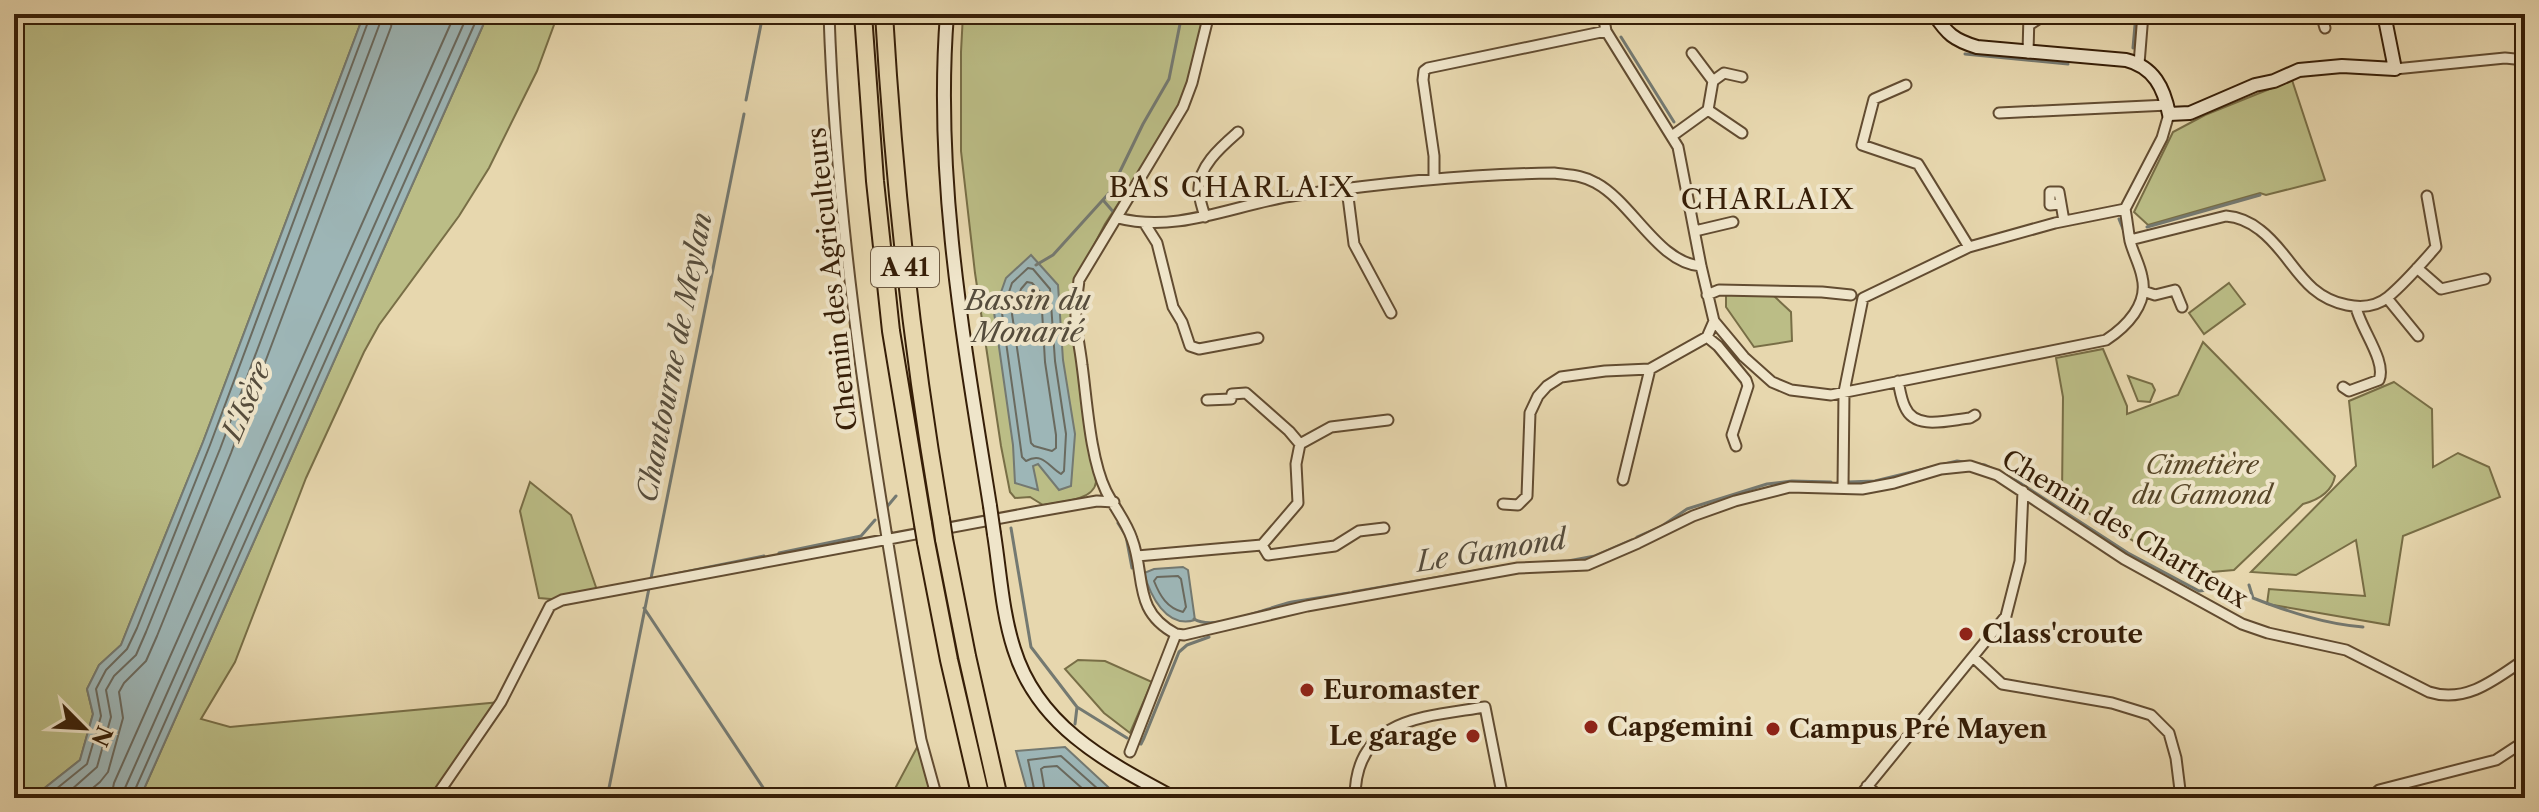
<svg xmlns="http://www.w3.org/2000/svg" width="2539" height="812" font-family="'Libre Caslon Text',serif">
<rect width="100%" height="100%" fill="#e7d7ae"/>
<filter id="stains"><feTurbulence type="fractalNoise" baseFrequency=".0025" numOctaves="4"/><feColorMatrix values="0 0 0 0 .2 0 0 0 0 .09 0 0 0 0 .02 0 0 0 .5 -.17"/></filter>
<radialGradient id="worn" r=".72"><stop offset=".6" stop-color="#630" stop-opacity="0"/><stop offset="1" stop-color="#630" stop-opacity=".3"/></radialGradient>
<path fill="#bbbd86" stroke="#786e46" stroke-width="2" d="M14,14h350l-161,428 -74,183 -8,20 -22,20 -12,24 6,25 -13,46 -48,38h-18z
M488,14h70l-21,57 -48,97 -30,48 -80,109 -15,27 -58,126 -71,184 -34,57 29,8 271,-25 -66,96h-295z
M963,14h244l-16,70 -14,29 -72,111 -32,61 -2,23 1,17 24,157c-2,19 -37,20 -53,23l-13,-8 -15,1 -5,-6 -9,-46 -26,-173 -14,-122v-99z
M2292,80l33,100 -59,15 -6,-2 -112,32 -14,-13 39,-80 32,-17z
M2229,283l16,21 -41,30 -15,-21z
M1726,294l48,2 17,16 1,29 -38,6 -28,-40z
M2203,342l132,134c-3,16 -17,24 -32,28l-69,66 -34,3 -21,-4 -117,-72 1,-100 -7,-39 47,-9 24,57v8l51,-19z
M2128,376l24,8 3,6 -5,12 -12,-1z
M2394,382l38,27 1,58 25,-14 31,14 11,30 -97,39 -14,89 -122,-21 2,-15 96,7 -9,-56 -60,35 -45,-3 105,-106 -7,-65z
M530,482l41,33 27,78 -36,7 -23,-2 -19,-87z
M1078,660l27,1 47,21 -22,51 -26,-20 -39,-44z
M921,740l16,58h-47z"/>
<path fill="#9db6b7" stroke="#747971" stroke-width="2" d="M364,14h124l-348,784h-108l48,-38 13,-46 -6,-25 12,-24 22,-20 8,-20 74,-183z
M1031,255l27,30 5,75 12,74 -4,52 -12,4 -21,-26 -5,2 5,24 -23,-7 -2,-38 -19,-133 12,-34z
M1183,567l5,3 7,50c-29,9 -45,-25 -51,-47l10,-4z
M1065,747l55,51h-91l-13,-47z"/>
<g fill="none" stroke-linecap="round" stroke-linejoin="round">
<path stroke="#6a6a5f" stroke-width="2" d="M1028,268l5,1 17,20 5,72 11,73 -2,37 -3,3c-13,-8 -18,-22 -35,-13l-4,-4 -20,-144 10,-30z
M1027,282l5,1 9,10 4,69 11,73v13l-4,3 -18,-5 -3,-3 -19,-129 9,-25z
M1178,576l3,3 5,28 -3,5c-16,-4 -23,-16 -29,-31l3,-4z
M45,798l42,-34 14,-48 -5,-27 10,-19 21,-21 10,-21 73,-183 161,-431
M62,798l35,-31 14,-50 -5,-27 8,-14 22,-21 10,-23 74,-183 160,-426 1,-9
M81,798l19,-16 8,-10 15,-54 -4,-26 5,-9 22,-22 11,-25 74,-183 160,-426 2,-13
M111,798l3,-15 341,-769
M123,798l2,-10 343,-774
M134,798v-6l345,-778
M1036,798l-8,-38 33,-4 47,42
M1046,798l-5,-29 3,-2 13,-1 36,32"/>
<path stroke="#747971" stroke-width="3" d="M1622,14l3,8
M1621,37l53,85
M2133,48l3,-34
M1965,54l103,10
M746,100l17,-86
M1103,200l13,15
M2119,219l4,10
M2147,227l113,-32
M1036,265l17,-10 57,-63 33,-68 26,-45 13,-65
M1848,482l27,-1 82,-20 28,4 32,16 111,72 71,38 36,-4
M886,508l10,-12
M1118,523l8,13 6,32
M1011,528l20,119 46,60 -2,17
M1637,537l25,-11 25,-17 80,-25 25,-3 39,1
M779,553l82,-17 14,-16
M1516,564l52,-3 27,-5 37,-16
M665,576l99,-20
M2249,585l4,13c36,14 72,26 110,29
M1353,592l151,-26
M644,608l126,190
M1194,619c21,13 74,-12 98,-17 19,-3 38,-6 57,-9
M1077,707l50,31
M1138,743l3,1 3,-6 35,-86 8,-7 22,-8
M607,798l137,-684"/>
<defs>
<path id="street" d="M829,14c8,245 51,486 92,726l16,58
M1603,14l3,17 72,116 23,119 13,55 30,36 28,25 19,8 40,5 275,-55c20,-13 43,-36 36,-63 -2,-12 -9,-24 -12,-36 -2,-11 -3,-22 -5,-32
M2321,14l4,14
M2029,25l17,-11
M2028,53l1,-39
M2139,64l4,-50
M2395,69l110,-11 20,2
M1713,81l11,-8 18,4
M1906,85l-32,14 -12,46 56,19 51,83
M1708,110l34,23
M1999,113l169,-8
M1672,136l36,-26 5,-29 -21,-28
M1434,178v-22l-11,-76 1,-9 4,-3 178,-37
M1347,189l7,55 37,69
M2060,204l-10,1v-13h9l5,29
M2125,209l37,-71 7,-24
M1205,217c-2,-8 -6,-18 -6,-26 -2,-24 23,-45 39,-59
M1118,218c61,16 120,-15 180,-23 85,-12 170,-21 256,-22 15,2 29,2 42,10 37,20 62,80 105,83
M1145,224l12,19 16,64 9,15 8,24 9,3 59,-11
M1695,231l38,-9
M2130,240l96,-24c12,1 24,6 34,14 33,25 41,66 87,75 15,3 30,1 41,-8 18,-15 33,-33 48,-50l-9,-51
M2417,268l24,21 44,-10
M2143,291l12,4 20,-5 7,17
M1707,295l12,-5 103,2 29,3
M2387,298l31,38
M1707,337l11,9 28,34 2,6 -16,49 4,11
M1898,381c2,9 3,18 7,26 10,24 44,13 65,11l5,-3
M2343,387l6,4 30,-11c8,-19 -19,-52 -23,-73
M1300,444l31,-17 57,-7
M1623,480l27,-111
M1843,487l1,-95 19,-94 106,-51 86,-24 70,-14
M1503,504l15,1 9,-9 3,-83 8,-17 9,-10 14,-9 44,-6 45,-2 57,-32 7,-16
M1262,545l6,10 67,-9 24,-15 25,-3
M1137,556l125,-11 36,-42 -2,-39 4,-20 -11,-13 -43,-38 -14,1 -1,5 -24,1
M1176,634l8,1 123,-29 211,-38 69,-3 51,-22 55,-27 42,-15 55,-14 72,2 32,-6 47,-14 29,-3 27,9 127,84 118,65 26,9 78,17 83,42c37,12 67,-13 96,-33
M1176,634c-44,-23 -30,-58 -44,-95 -6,-18 -18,-32 -26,-48 -16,-33 -19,-90 -24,-126 -2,-18 -7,-37 -6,-55 0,-10 2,-20 3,-30l104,-173 9,-24 17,-69
M1973,657l29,27 110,19 39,12 18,18 7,25 5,40
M1130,752l46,-118
M1867,786l14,12
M435,798l66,-96 49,-96 12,-6 472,-88 63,-11 17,1
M1355,798c0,-81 70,-81 130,-91l18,91
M1858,798l148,-182 14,-55 3,-70
M2370,798l9,-8 117,-30 29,-19"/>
<path id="secondary" d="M947,14c-13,165 17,329 43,492
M1934,14c13,20 20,26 43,33l149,13c28,7 38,28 43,54l21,-1 65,-28 19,-4 25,-11 43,-4 53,3 -11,-55
M994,534c6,38 8,78 20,115 24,78 93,113 160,149"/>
<path id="highway" d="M863,14l12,167 16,150 32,193
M884,14c10,169 28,337 57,505
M944,539l23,117 32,142
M926,542l23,118 32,138"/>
</defs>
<use href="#street" stroke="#624c31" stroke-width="13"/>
<use href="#secondary" stroke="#361e07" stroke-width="16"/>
<use href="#highway" stroke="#361e07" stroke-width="20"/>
<use href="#street" stroke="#efe5ca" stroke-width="9"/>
<use href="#secondary" stroke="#efe5ca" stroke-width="12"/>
<use href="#highway" stroke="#e7d7ae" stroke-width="16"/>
<defs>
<path id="secondary-bridge" d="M990,506l4,28"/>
<path id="highway-bridge" d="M941,519l3,20
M923,524l3,18"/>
</defs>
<use href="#secondary-bridge" stroke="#361e07" stroke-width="16" stroke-linecap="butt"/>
<use href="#highway-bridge" stroke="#361e07" stroke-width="20" stroke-linecap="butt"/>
<use href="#secondary-bridge" stroke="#efe5ca" stroke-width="12"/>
<use href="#highway-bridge" stroke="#e7d7ae" stroke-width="16"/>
</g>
<g fill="#8f2418" stroke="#efe5ca" stroke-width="3">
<circle cx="1966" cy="634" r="8"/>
<circle cx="1307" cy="690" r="8"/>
<circle cx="1591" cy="727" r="8"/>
<circle cx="1773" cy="729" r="8"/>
<circle cx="1473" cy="736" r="8"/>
</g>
<g text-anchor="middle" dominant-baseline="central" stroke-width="8" stroke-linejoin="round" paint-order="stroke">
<rect fill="#efe5ca" stroke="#6e5a42" stroke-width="2" x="871" y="247" width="68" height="40" rx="6"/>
<g font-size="24" font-weight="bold" fill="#361e07">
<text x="905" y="267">A 41</text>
</g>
<g font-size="26" fill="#361e07" stroke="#efe5ca">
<text transform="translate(832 279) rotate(-96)">Chemin des Agriculteurs</text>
<text transform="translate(2125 529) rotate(31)">Chemin des Chartreux</text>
</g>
<g font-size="26" font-style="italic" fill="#574627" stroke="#efe5ca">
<text x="2202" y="465">Cimetière<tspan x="2202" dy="30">du Gamond</tspan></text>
</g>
<g font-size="26" font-weight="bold" fill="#361e07" stroke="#efe5ca" text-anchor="start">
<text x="1982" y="634">Class'croute</text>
<text x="1323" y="690">Euromaster</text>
<text x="1607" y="727">Capgemini</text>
<text x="1789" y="729">Campus Pré Mayen</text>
<text x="1457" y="736" text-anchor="end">Le garage</text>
</g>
<g font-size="28" letter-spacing="2" fill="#361e07" stroke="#efe5ca">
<text x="1232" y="187">BAS CHARLAIX</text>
<text x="1768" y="199">CHARLAIX</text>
</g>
<g font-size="28" font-style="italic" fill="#554c3c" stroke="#efe5ca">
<text x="1028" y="300">Bassin du<tspan x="1028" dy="32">Monarié</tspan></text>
<text transform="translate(674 357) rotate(-79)">Chantourne de Meylan</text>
<text transform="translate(246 401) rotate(-67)">L'Isère</text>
<text transform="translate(1491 550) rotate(-9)">Le Gamond</text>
</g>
</g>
<rect width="2539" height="812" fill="none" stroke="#e7d7ae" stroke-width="48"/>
<rect x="16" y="16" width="2507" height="780" fill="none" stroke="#361e07" stroke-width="4"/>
<rect x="24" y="24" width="2491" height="764" fill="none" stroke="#361e07" stroke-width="2"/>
<g transform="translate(84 728) rotate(114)" stroke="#efe5ca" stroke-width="6" paint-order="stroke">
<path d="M0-6L14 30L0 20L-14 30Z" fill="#361e07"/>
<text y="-12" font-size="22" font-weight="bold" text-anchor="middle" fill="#361e07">N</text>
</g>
<rect width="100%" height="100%" filter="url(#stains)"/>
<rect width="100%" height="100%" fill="url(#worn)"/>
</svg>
